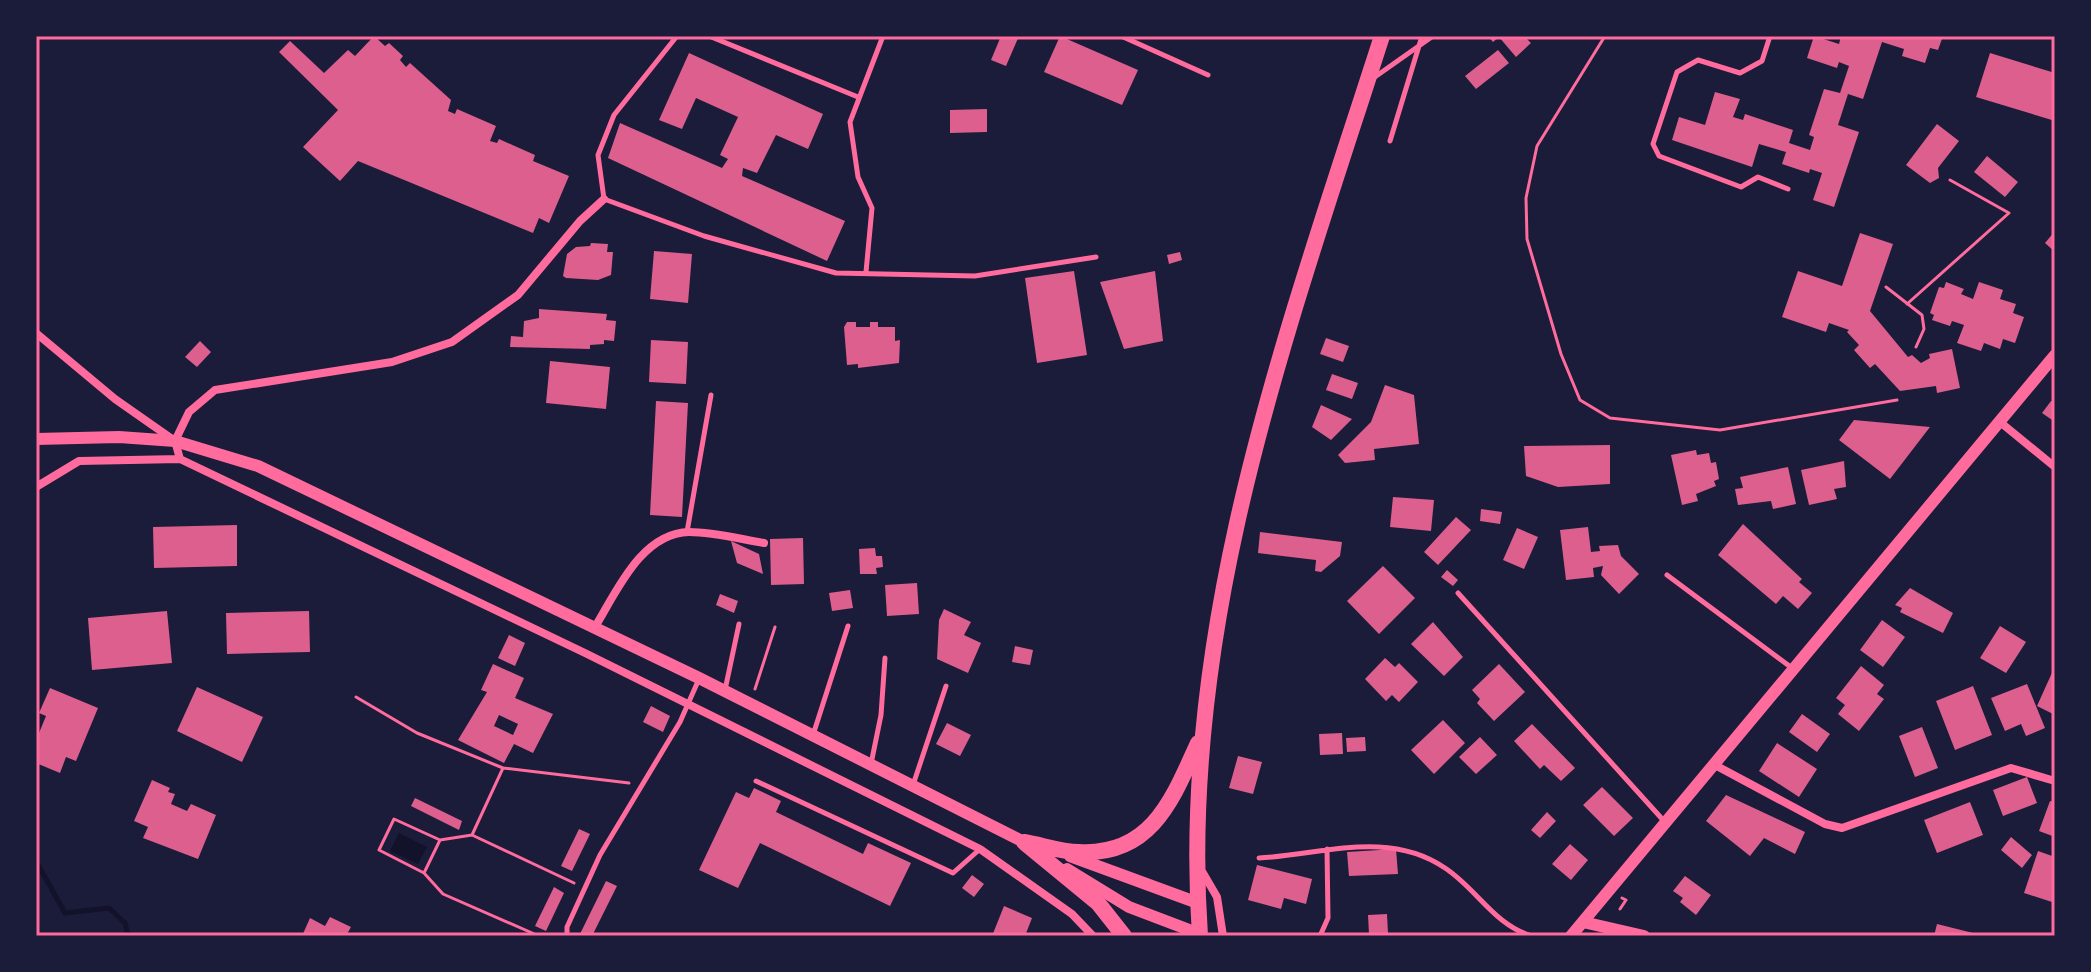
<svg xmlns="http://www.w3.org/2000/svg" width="2091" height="972" font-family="'Fira Sans',sans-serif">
<rect width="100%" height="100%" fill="#1b1b3a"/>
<path fill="#12122b" d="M399,833l28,14 -9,17 -28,-13z"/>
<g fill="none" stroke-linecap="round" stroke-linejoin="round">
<path stroke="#12122b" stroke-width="5" d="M36,861l29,52 44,-5 16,15 3,13"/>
</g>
<path fill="#dd5f8e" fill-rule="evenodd" d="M374,36l11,10 4,-3 14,13 -3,4 6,7 4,-4 41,37 -3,11 7,3 2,-5 39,17 -6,15 7,2 2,-4 36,16 -2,6 36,15 -20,47 -10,-5 -6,15 -175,-72 -18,20 -37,-34 35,-37 -59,-58 11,-11 34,32 24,-23 7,6z
M1001,36h18l-13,30 -15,-6z
M1060,36l78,34 -16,35 -78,-33z
M1488,36h36l7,7 -15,14 -17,-20 -6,5z
M1814,36l25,8 2,-8h102l-5,14 -8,-2 -5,15 -23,-7 2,-7 -22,-7 -19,57 -15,-5 -10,31 21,7 -25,75 -21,-7 9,-27 -12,-4 -1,4 -27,-9 4,-12 -27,-8 -7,23 -80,-27 7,-23 26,8 10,-33 25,7 -7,18 10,3 2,-6 48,16 -4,13 21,7 4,-13 -5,-2 15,-46 16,4 9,-27 -10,-4 -2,6 -30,-10z
M1498,50l11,13 -33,26 -11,-13z
M689,53l134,61 -15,35 -32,-14 -19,38 -14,-5 -1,8 103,45 -18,40 -219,-103 12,-35 102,45 6,-9 -8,-4 18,-38 -42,-19 -14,31 -23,-9z
M1990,53l65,20v48l-79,-24z
M987,109v23l-37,1v-23z
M1937,124l22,17 -21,27 1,10 -9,5 -24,-18z
M1987,156l31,26 -13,15 -31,-25z
M2055,231v21l-10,-9z
M1860,233l33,11 -23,67 38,46 4,-2 9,8 9,-5 -1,-4 23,-5 8,39 -23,5 -1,-7 -36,5 -25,-27 -5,4 -16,-18 5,-5 -12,-13 2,-2 -20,-7 -3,9 -44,-15 16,-46 44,15z
M591,243l17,1 -1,8h6l-2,23 -13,5 -32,-2 -3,-2 4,-22 9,-7 14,-1z
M654,251l38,3 -4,49 -38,-4z
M1180,252l2,8 -13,4 -2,-9z
M1074,271l13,84 -50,8 -12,-85z
M1155,271l8,70 -39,8 -24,-67z
M1946,282l18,7 -3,5 12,5 6,-17 24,8 -3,9 16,5 -3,9 11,4 -9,26 -12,-4 -3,10 -16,-6 -3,8 -24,-8 7,-18 -12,-4 -2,5 -18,-6 2,-5 -4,-2 9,-26 5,1z
M539,309l68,5 -1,6 10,1 -2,20 -10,-1v4l-14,1v4l-80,-2 1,-11 12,1 1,-16 15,-3z
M847,322h9v5h14v-5h8v5h17v14l5,-1 -1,23 -41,5v-4l-11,1 -3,-38z
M1326,338l23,8 -6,16 -23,-8z
M651,340l37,2 -2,42 -37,-2z
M200,341l11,11 -14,15 -12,-10z
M550,361l60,6 -4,42 -60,-6z
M1332,374l26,9 -6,16 -26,-9z
M1385,385l29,10 5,49 -45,5 1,11 -30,3 -7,-8 33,-33z
M656,401l32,2 -6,114 -32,-2z
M2051,401l4,2v19l-13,-9z
M1321,405l31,14 -21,21 -19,-13z
M1854,420l76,7 -40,52 -51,-39z
M1610,445v39l-52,3 -32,-11 -2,-30z
M1696,450l1,5 12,-2 2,10 5,-1 3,17 -5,2 2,5 -20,8 2,7 -16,4 -11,-50z
M1844,461l2,26 -12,2 3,10 -28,6 -8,-35z
M1788,467l8,37 -23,5 -2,-8 -33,4 -3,-16 8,-1 -3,-11z
M1393,497l41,3 -3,31 -41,-4z
M1481,509l21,3 -2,12 -20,-3z
M1456,517l15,13 -33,35 -14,-13z
M1743,524l59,55 -3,3 13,11 -14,16 -15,-13 -7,8 -58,-49z
M237,525v41l-83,2 -1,-41z
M1588,527l3,25 9,-1 -1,-5 19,-1 3,11 18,18 -20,20 -18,-19 2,-9 -10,2 1,9 -28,3 -6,-50z
M1517,528l21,9 -14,32 -21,-9z
M1260,532l82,10 -2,14 -19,16 -6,-1 1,-11 -58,-7z
M803,538l1,46 -33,1 -1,-46z
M731,541l28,13 4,20 -26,-11z
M875,548l1,8h6l1,11 -7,1 1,6h-17l-1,-25z
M1383,566l32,32 -36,36 -32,-33z
M1447,570l11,10 -5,6 -12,-9z
M917,583l2,31 -32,2 -2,-31z
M1910,588l43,25 -10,20 -43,-21 2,-4 -7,-3z
M850,590l3,18 -21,3 -3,-18z
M720,594l18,7 -4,12 -18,-8z
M944,609l27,13 -7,13 17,8 -13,30 -31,-14 2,-39z
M167,611l5,52 -80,7 -4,-52z
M309,611l1,41 -83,2 -1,-41z
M1882,620l23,17 -22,30 -23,-17z
M1433,622l30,35 -19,19 -33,-32z
M2000,626l26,16 -20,31 -26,-15z
M509,635l16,8 -10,23 -17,-8z
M1015,646l18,4 -3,15 -18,-3z
M1385,658l10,9 4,-4 19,19 -19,20 -7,-7 -6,6 -21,-22z
M493,664l31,14 -9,20 38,16 -20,39 -19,-9 -10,19 -46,-23 29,-48 -6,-2zM499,715l19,9 -5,11 -19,-9z
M1499,664l26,28 -31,29 -17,-18 3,-4 -8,-9z
M1861,666l23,19 -7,9 7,5 -25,32 -21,-17 7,-9 -9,-7z
M2055,666v49l-18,-9z
M2027,684l18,44 -19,8 -5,-12 -16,7 -14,-33z
M1973,686l19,49 -37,15 -19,-49z
M197,687l66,30 -21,45 -65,-31z
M50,688l48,20 -22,53 -10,-4 -6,16 -24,-10v-32l3,2 7,-17 -7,-3z
M651,706l19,10 -7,16 -20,-10z
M1802,714l28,20 -13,18 -28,-20z
M1443,720l22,23 -31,31 -23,-24z
M947,723l24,12 -11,21 -24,-12z
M1532,724l43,44 -14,13 -17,-16 -4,4 -26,-28z
M1922,727l16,41 -23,9 -16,-41z
M1342,733l1,21 -23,1 -1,-21z
M1365,737l1,14 -19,1 -1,-14z
M1480,737l17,18 -21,19 -17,-17z
M1777,743l40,26 -18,28 -40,-26z
M1238,756l24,6 -9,32 -24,-6z
M2027,777l10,26 -34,13 -10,-26z
M152,780l18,8 -2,4 7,2 -4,10 16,7 4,-7 25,11 -18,44 -55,-21 5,-11 -14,-6z
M1602,787l31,31 -19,18 -31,-31z
M754,788l27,13 -5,11 87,42 5,-11 43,20 -21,43 -130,-63 -22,45 -39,-18 37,-78 13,6z
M1726,795l79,37 -10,22 -31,-16 -14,18 -44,-35z
M415,798l47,23 -3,9 -48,-24z
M2050,801l5,1v35l-16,-6z
M1970,802l13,33 -46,18 -13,-33z
M1547,812l9,9 -16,17 -9,-8z
M579,829l11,5 -18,37 -11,-5z
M2011,837l21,18 -10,13 -21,-18z
M1570,844l18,16 -17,20 -19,-16z
M1396,849l2,25 -49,2 -2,-24z
M2038,851l17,6v46l-31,-10z
M1257,865l55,14 -6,25 -22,-6 -3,11 -33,-9z
M972,875l12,9 -10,13 -12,-9z
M1685,876l26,19 -15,20 -16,-13 3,-4 -10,-7z
M606,881l11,5 -25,50h-13z
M554,887l10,6 -18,38 -11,-5z
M1004,906l28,12 -7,18h-33z
M1387,914l1,19 -19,1 -1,-19z
M330,917l21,10 -5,9h-44l8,-18 15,8z
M1937,924l44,11v1h-47z"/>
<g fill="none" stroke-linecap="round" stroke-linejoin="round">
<path stroke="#ff6b9d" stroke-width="3" d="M1605,36l-68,110 -11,52 1,41 34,115 19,46 30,18 110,12 177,-30
M1886,287l36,28 2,14 -8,18
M1907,304l102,-91 -59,-33
M755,689l20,-62
M356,697l61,36 86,35
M472,835l31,-67 126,15
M440,840l-16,33 19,21 96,42
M424,873l-45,-23 15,-31 46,21 32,-5 102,48
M1620,909l6,-9 -4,-2"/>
<path stroke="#ff6b9d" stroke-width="5" d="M677,36l-63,79 -16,40 6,44 100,37 132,37 139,3 121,-19
M709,36l149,61
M1121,36l87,39
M1770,36l-8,25 -22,12 -42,-13 -21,12 -24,72 6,12 82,31 17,-10 30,12
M1372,79l61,-43
M1390,141l32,-105
M866,272l6,-64 -14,-31 -8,-55 33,-86
M687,532l24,-137
M1667,575l125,93
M1458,593l206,228
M725,690l14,-66
M813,735l35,-109
M871,764l10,-49 4,-57
M756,781l197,92 27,-24
M913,785l33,-99
M1259,858c62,-3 129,-29 186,10 32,21 49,57 87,68
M567,936v-9l33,-72 80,-133 19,-43
M1320,936l8,-18 -1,-69"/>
<path stroke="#ff6b9d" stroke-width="8" d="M36,333l79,66 60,42 5,18
M2000,422l55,45
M175,441l14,-29 26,-22 177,-28 60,-20 66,-47 62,-74 24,-22
M36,487l43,-26 101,-2 405,194 395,196 92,65 21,22
M595,627c21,-34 46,-94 94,-95 24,0 51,7 75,11
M1713,764l112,60 17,4 169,-60 44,13
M1203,873l14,24 6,39"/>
<path stroke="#ff6b9d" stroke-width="12" d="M36,439l83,-2 56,4 83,25 441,212 333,168
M1070,856l128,47
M1067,869l62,38 71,27
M1583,922l61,14
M1571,936l484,-581"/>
<path stroke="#ff6b9d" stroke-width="16" d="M1024,842c18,3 37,10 55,10 73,4 94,-54 119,-109
M1025,843l73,60 26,33
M1200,936c-22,-313 88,-607 182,-900"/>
</g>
<rect width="2091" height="972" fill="none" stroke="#1b1b3a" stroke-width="76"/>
<rect x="38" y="38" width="2015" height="896" fill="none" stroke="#ff6b9d" stroke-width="3"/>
</svg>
